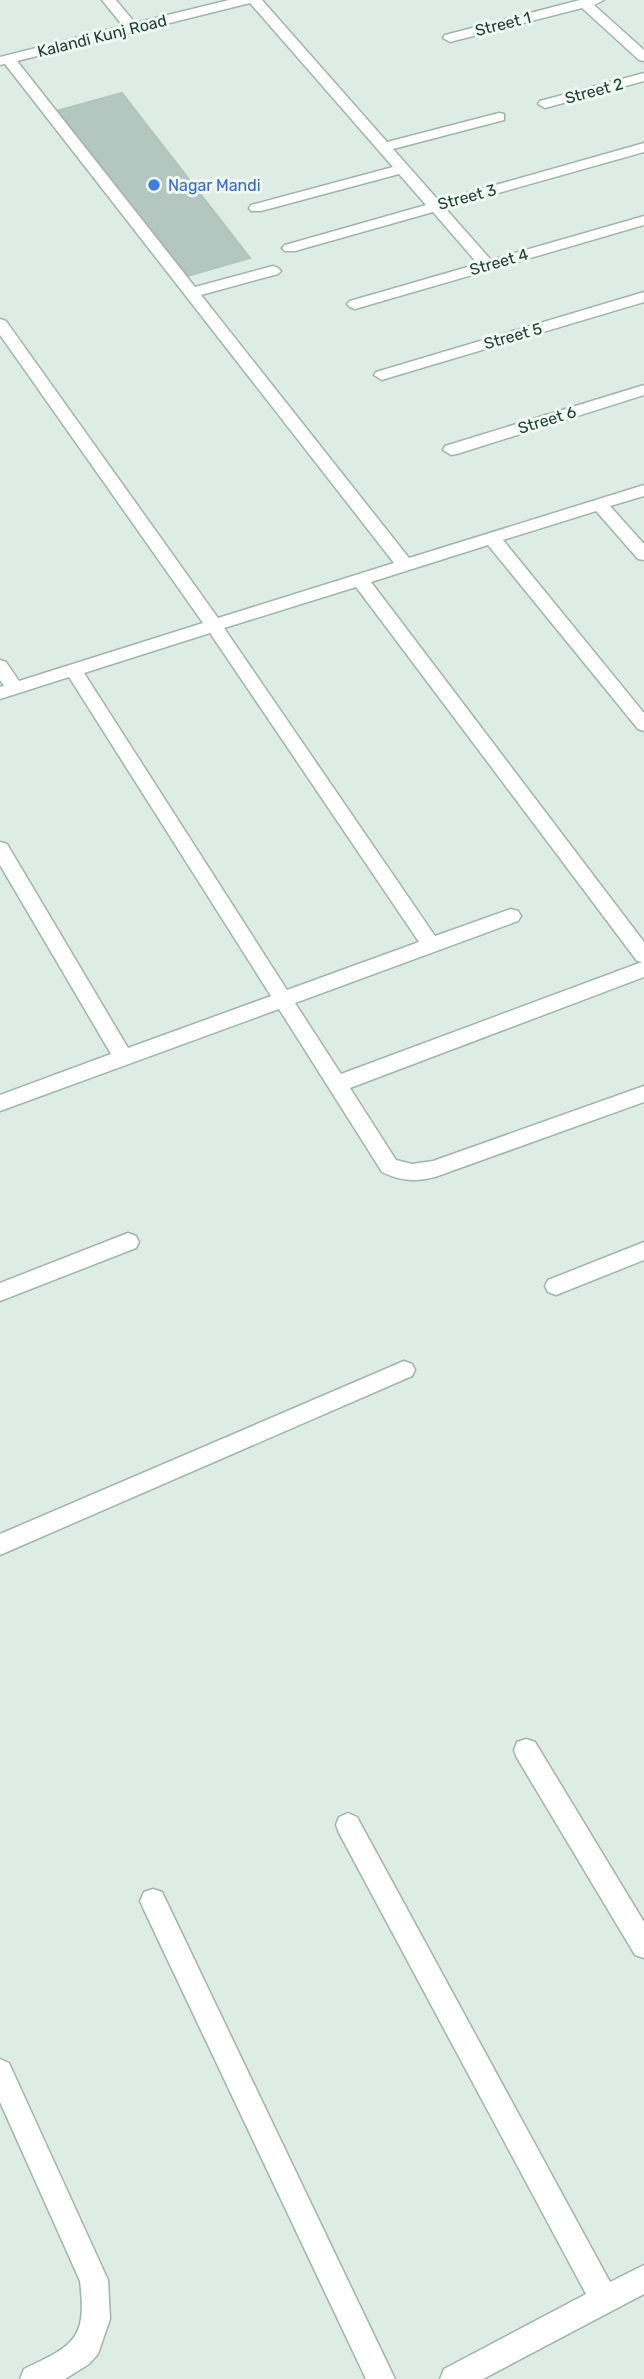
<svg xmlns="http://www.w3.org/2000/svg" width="644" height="2379" font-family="Rubik,sans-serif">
<rect width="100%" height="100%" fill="#deece6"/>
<path fill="#b3c6bf" stroke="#b0c6bd" stroke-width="2" d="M122,93l128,165 -63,18 -131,-165z"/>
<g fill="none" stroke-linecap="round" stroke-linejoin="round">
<defs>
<path id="minor" d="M102,0h14l19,23 94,-23h33l125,142 112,-29 5,1v6l-111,29 46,52 205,-58v9l-199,56 46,52 153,-44v9l-289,84 -5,-2 -3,-3 3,-3 128,-37 -45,-52 -138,39h-10l-3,-3 3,-3 141,-40 -27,-31 -138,37h-10l-2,-3 2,-3 142,-38 -143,-164 -233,58 178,226 78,-21 5,2 3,3 -3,3 -77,21 208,263 235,-73v11l-34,10 34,38v16l-6,-1 -42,-48 -93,29 141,173v18l-6,-2 -150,-184 -117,37 273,360v35l-294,111 46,72 16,4 21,-3 211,-75v16l-209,75c-19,5 -35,4 -53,-5l-103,-163 -279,102v-16l111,-41 -111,-189v-23l7,2 121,204 143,-52 -202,-319 -69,22v-12l4,-1 -4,-6v-20l6,2 13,19 184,-58 -203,-288v-16l6,2 212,297 176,-55 -389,-499 -5,1v-8l123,-31zM356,587l281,374 5,1 -301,112 -46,-71 223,-82 3,-5 -3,-5 -7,-2 -76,27 -211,-308zM210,633l209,309 -132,48 -203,-317z
M580,0h24l-10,5 50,45v11l-5,-1 -57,-52 -132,34 -7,-4 2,-3z
M644,73v8l-99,27 -7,-4 2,-3z
M644,292v10l-256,76 -6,2 -8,-5 2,-3z
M644,385v10l-187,59 -6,1 -8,-5 2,-4z
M128,1233l8,3 3,6 -3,6 -136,53v-18z
M644,1242v18l-88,35 -8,-3 -3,-6 3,-6z
M404,1361l8,3 3,6 -3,6 -412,179v-21z
M526,1739l9,3 109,180v36l-9,-3 -118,-197 -3,-8 3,-8z
M348,1813l9,4 253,465 34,-17v29l-161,85h-43l4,-10 142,-75 -247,-461 -3,-8 3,-8z
M153,1889l9,3 233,487h-29l-222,-469 -4,-9 4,-9z
M0,2059l9,4 99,217 2,39 -12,35 -9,10 -24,15h-45l4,-10c51,-24 63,-30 56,-88l-80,-179z"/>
</defs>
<use href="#minor" stroke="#a0b4ad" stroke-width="3"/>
<use href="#minor" fill="#fff" fill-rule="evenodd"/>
</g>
<circle fill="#3f7fe0" stroke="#eff8f3" stroke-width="2.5" cx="154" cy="185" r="7"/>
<g text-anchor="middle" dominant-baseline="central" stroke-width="6" stroke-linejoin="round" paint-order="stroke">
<g font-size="16" fill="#1d3d35" stroke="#eff8f3">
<text transform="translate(503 24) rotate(-14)">Street 1</text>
<text transform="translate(102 36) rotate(-14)">Kalandi Kunj Road</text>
<text transform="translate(594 91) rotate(-15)">Street 2</text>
<text transform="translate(467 197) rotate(-15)">Street 3</text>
<text transform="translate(499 262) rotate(-16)">Street 4</text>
<text transform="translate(513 336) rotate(-16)">Street 5</text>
<text transform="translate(547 420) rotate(-17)">Street 6</text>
</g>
<g font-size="16" fill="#366cbe" stroke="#eff8f3" text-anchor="start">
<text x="168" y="185">Nagar Mandi</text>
</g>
</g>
</svg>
